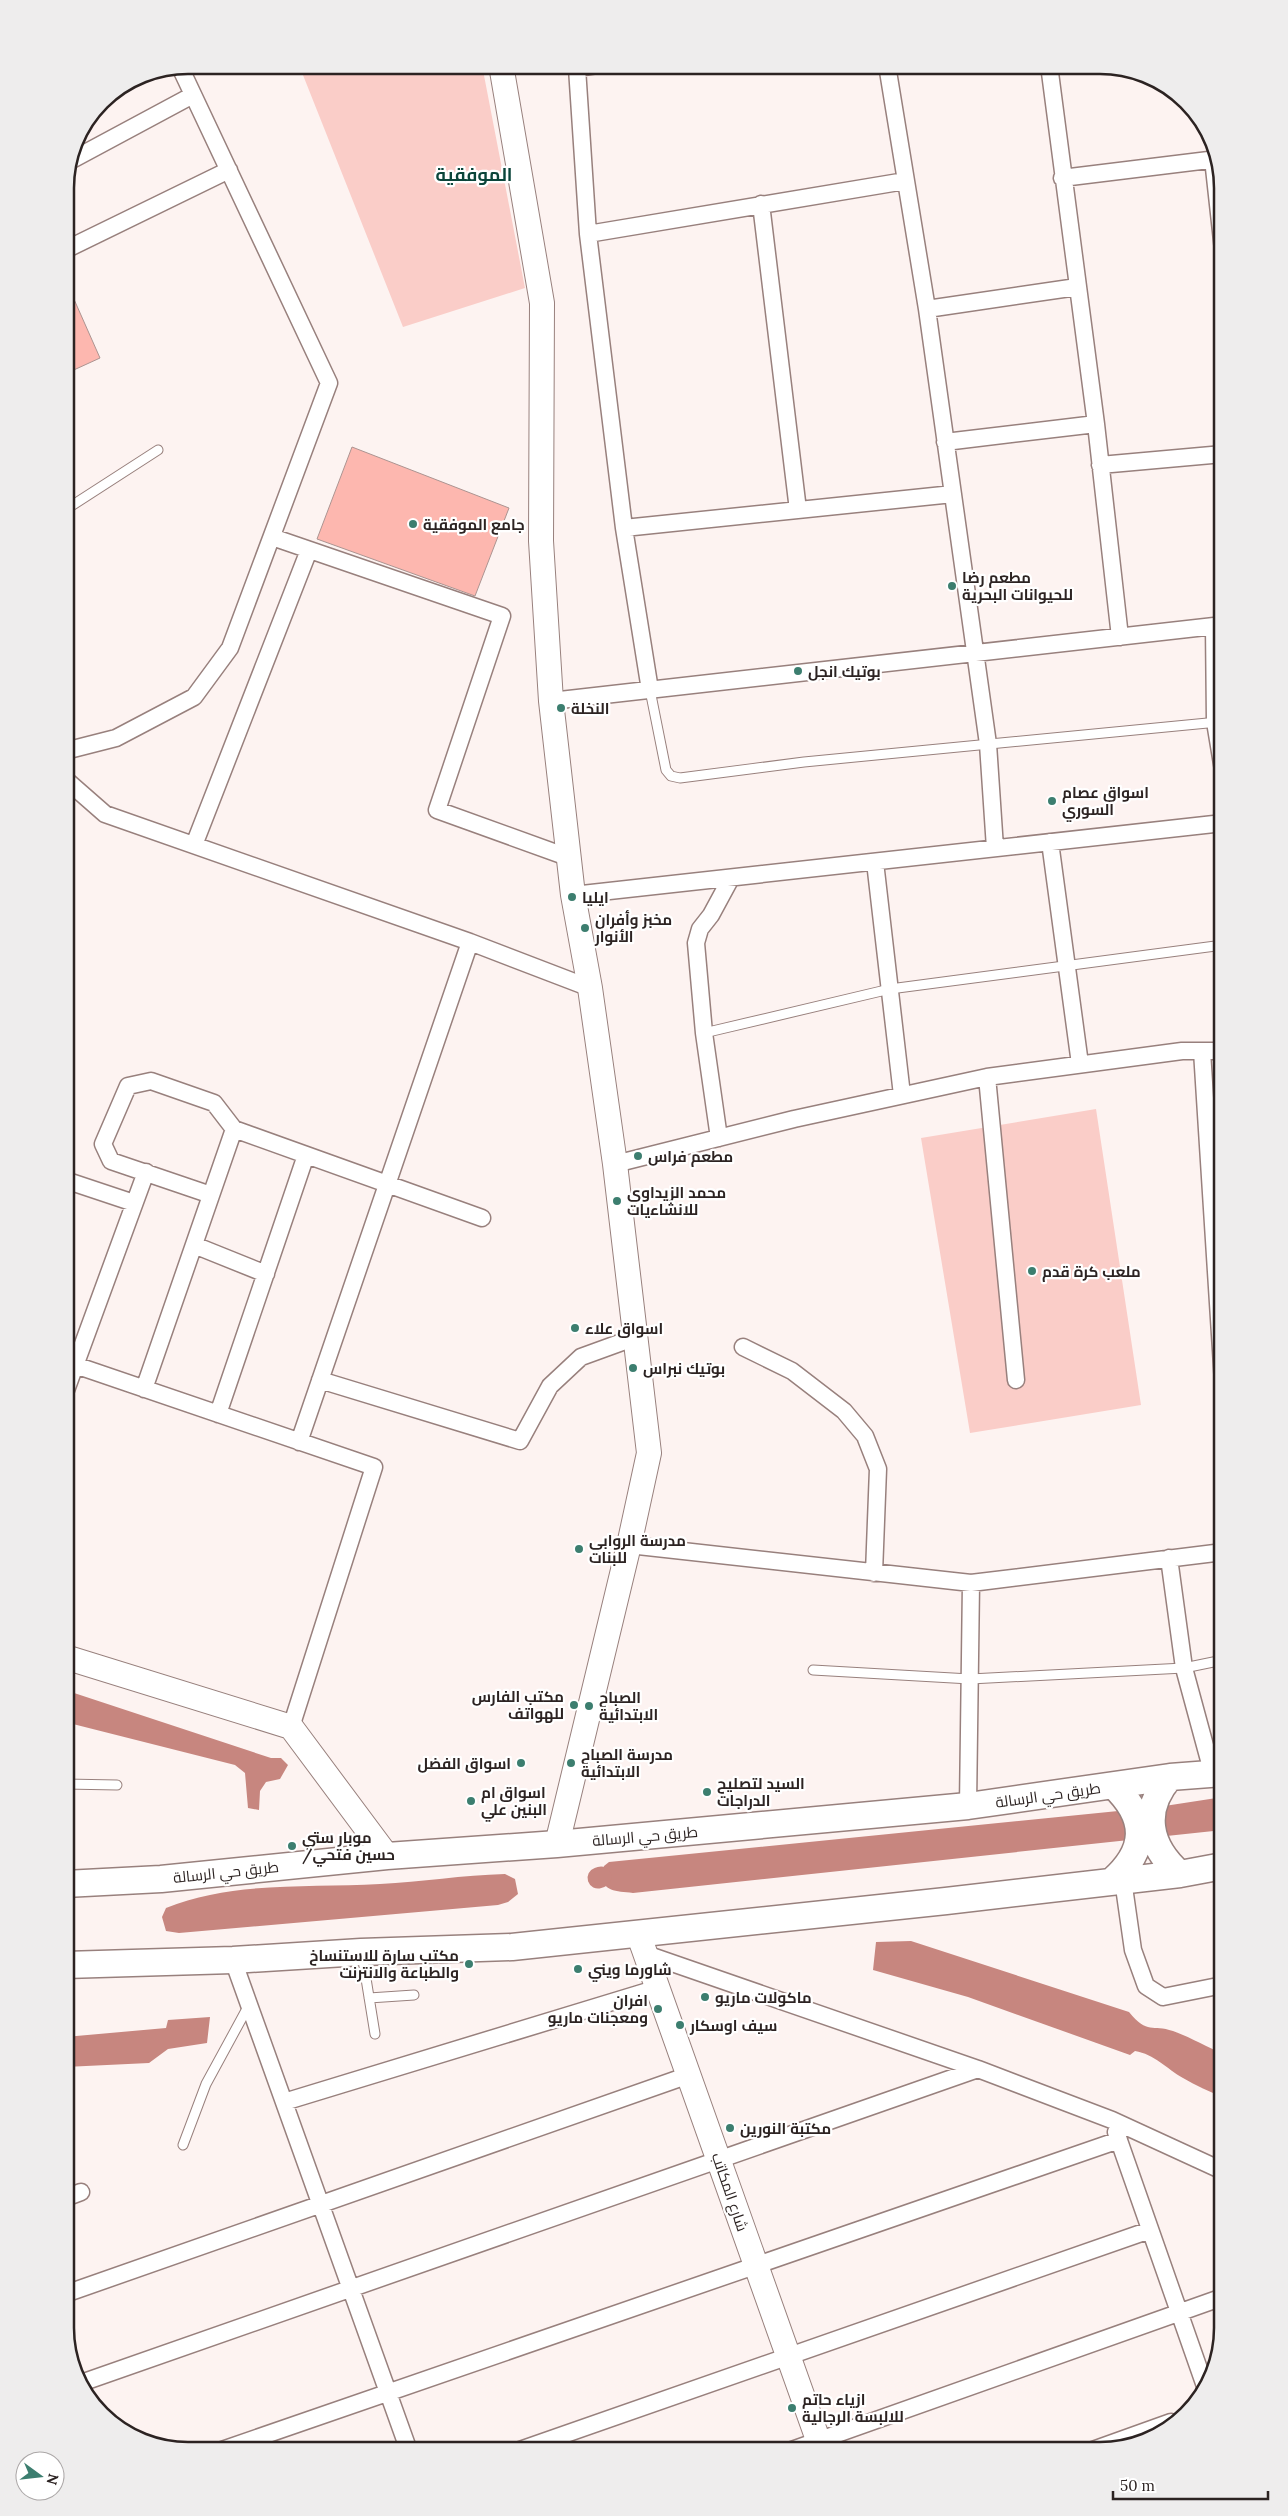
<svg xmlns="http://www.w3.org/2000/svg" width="1288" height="2516" font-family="Lora,Cairo,serif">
<rect width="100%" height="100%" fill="#fdf3f1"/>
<path fill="#facdc8" d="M299,65h183l43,223 -122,39z
M1096,1109l45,296 -171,28 -49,-295z"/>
<path fill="#c7867f" d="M65,1690l206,68h10l7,7 -8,14 -14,3 -6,9 -1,19 -11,-2 -3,-35 -10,-8 -170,-43z
M1223,1797v33l-590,63c-21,-2 -35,-2 -29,-27l5,-4 549,-55z
M505,1874l10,5 3,15 -10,8 -10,3 -319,28 -13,-2 -4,-14 4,-9c66,-27 143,-20 214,-24 41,-2 83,-9 125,-10z
M911,1941l218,71c19,23 23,12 44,19 17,6 34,16 50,23v44c-13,-7 -27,-12 -40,-20 -16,-9 -29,-24 -48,-27l-5,4 -162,-58 -95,-27 3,-28z
M210,2017l-3,26 -39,6 -19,14 -84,4v-30l101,-9 2,-8z"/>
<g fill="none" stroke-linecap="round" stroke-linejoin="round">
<path stroke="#c7867f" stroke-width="21" d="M598,1878l3,-1"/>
</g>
<path fill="#fdb7af" stroke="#ac9491" d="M65,279l35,79 -35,16z
M352,447l157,61 -34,88 -158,-57z"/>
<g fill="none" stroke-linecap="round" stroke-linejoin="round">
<defs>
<path id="lane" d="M65,510l93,-60
M650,690l16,80 5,6 9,2 124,-16 414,-40
M704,1033l186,-44 333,-44
M813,1670l157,9 214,-11 39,-8
M65,1784l52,1
M362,1954l13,80
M369,1998l45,-3
M183,2145l23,-61 43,-79"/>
<path id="street" d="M887,65l40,244 61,435 7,104
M1049,65l47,359 24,213
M577,68l11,166 36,294 26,162
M577,68l20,-3
M1213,159l10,91
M70,161l123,-66
M1062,178l155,-19
M761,204l37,306
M588,234l317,-53
M65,250l164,-80
M927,309l150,-22
M945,442l151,-18
M1100,465l123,-11
M624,528l329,-34
M272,537l230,79 -65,194 133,48
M1214,626l1,96 8,48
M551,701l672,-76
M65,751l51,-13 78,-41 36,-49 99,-265 -149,-316
M65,779l40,35 365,128 120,46
M1050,842l30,222
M194,845l115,-295
M875,862l27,233
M573,895l650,-72
M1202,1051l21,331
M987,1077l29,303
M719,1138l-15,-105 -8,-90 4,-14 11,-14 20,-37
M615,1164l179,-45 193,-42 195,-26h41
M65,1180l69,23
M211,1195l-100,-34 -8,-17 25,-58 23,-5 63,22 20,26 248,89
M194,1245l72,29
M743,1347l49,24 52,40 21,25 13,33 -4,104
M75,1365l299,102 -83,260
M320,1380l200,61 30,-55 31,-29 55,-20
M144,1389l90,-260
M65,1393l81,-221
M218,1414l88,-259
M299,1442l171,-500
M629,1545l342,38 252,-31
M1169,1558l15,110 29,107
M968,1806l3,-223
M1123,1880l10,70 13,36 17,11 60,-12
M646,1954l332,115 134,51 111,51
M233,1960l176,491
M284,2102l374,-114
M1116,2132l89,254
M65,2198l16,-6
M65,2294l624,-219
M81,2383l897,-314
M219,2451l900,-311
M517,2451l633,-221
M789,2451l434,-154
M1090,2451l81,-29"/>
<path id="secondary" d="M501,65l41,238 -1,238 10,160 22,194 17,93 25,176 34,289 -20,92 -72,299
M65,1657l226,70 96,129
M638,1933l184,518"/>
<path id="primary" d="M1170,1777c-29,33 -22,69 10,97
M1112,1881c35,-31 36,-62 2,-95
M65,1884l96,-5 226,-23 170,-12 411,-38 202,-29 53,-4
M65,1965l168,-5 128,-8 151,-5 434,-46 234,-27 43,-8"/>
</defs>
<use href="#lane" stroke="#98807d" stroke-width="11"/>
<use href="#street" stroke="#98807d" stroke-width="19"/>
<use href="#secondary" stroke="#98807d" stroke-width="26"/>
<use href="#primary" stroke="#98807d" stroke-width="29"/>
<use href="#lane" stroke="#fff" stroke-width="9"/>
<use href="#street" stroke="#fff" stroke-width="16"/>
<use href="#secondary" stroke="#fff" stroke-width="24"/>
<use href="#primary" stroke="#fff" stroke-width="26"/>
</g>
<g fill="#3c7e6f" stroke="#fff" stroke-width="2">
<circle cx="413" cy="524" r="5"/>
<circle cx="952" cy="586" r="5"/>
<circle cx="798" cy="671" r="5"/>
<circle cx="561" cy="708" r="5"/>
<circle cx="1052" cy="801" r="5"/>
<circle cx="572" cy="897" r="5"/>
<circle cx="585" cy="928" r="5"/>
<circle cx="638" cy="1156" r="5"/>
<circle cx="617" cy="1201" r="5"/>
<circle cx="1032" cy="1271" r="5"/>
<circle cx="575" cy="1328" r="5"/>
<circle cx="633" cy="1368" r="5"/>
<circle cx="579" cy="1549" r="5"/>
<circle cx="574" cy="1705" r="5"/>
<circle cx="589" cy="1706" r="5"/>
<circle cx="521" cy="1763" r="5"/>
<circle cx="571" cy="1763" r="5"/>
<circle cx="707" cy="1792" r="5"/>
<circle cx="471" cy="1801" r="5"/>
<circle cx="292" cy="1846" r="5"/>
<circle cx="469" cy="1964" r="5"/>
<circle cx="578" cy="1969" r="5"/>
<circle cx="705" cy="1997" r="5"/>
<circle cx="658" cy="2009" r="5"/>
<circle cx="680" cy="2025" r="5"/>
<circle cx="730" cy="2128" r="5"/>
<circle cx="792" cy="2408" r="5"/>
</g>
<g text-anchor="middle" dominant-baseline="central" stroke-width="4.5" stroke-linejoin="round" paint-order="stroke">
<g font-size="15" font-weight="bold" fill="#2c2322" stroke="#fff" text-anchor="start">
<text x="423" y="524">جامع الموفقية</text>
<text x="962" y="577">مطعم رضا<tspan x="962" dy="17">للحيوانات البحرية</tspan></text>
<text x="808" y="671">بوتيك انجل</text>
<text x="571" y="708">النخلة</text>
<text x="1062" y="792">اسواق عصام<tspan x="1062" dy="17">السوري</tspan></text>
<text x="582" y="897">ايليا</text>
<text x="595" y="919">مخبز وأفران<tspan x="595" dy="17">الأنوار</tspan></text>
<text x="648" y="1156">مطعم فراس</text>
<text x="627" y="1192">محمد الزيداوي<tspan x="627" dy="17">للانشاءيات</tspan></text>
<text x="1042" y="1271">ملعب كرة قدم</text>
<text x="585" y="1328">اسواق علاء</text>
<text x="643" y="1368">بوتيك نبراس</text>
<text x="589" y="1540">مدرسة الروابي<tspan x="589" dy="17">للبنات</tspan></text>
<text x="564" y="1696" text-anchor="end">مكتب الفارس<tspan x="564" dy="17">للهواتف</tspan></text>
<text x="599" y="1697">الصباح<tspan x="599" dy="17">الابتدائية</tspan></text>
<text x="581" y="1754">مدرسة الصباح<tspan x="581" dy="17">الابتدائية</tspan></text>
<text x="511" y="1763" text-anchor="end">اسواق الفضل</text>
<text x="717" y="1783">السيد لتصليح<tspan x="717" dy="17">الدراجات</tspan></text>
<text x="481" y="1792">اسواق ام<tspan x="481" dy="17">البنين علي</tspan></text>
<text x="302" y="1837">موبار ستي<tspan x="302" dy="17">/حسين فتحي</tspan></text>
<text x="459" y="1955" text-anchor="end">مكتب سارة للاستنساخ<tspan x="459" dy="17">والطباعة والانترنت</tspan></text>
<text x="588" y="1969">شاورما ويني</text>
<text x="715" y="1997">ماكولات ماريو</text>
<text x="648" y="2000" text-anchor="end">افران<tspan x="648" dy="17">ومعجنات ماريو</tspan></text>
<text x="690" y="2025">سيف اوسكار</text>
<text x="740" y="2128">مكتبة النورين</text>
<text x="802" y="2399">ازياء حاتم<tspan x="802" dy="17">للالبسة الرجالية</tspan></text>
</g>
<g font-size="15" fill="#2c2322" stroke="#fff">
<text transform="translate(1048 1795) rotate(-8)">طريق حي الرسالة</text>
<text transform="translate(645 1836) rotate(-5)">طريق حي الرسالة</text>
<text transform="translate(226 1872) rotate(-6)">طريق حي الرسالة</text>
<text transform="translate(730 2192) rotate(71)">شارع المكاتب</text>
</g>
<g font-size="18" font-weight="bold" fill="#0b453a" stroke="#fff">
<text x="474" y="174">الموفقية</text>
</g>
</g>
<path d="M0 0H1288V2516H0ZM188 74H1100A114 114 0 0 1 1214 188V2328A114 114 0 0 1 1100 2442H188A114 114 0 0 1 74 2328V188A114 114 0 0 1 188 74Z" fill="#eeeded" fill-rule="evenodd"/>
<path fill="none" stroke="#2c2322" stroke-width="2.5" d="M188 74H1100A114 114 0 0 1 1214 188V2328A114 114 0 0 1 1100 2442H188A114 114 0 0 1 74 2328V188A114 114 0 0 1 188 74Z"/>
<g transform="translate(40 2476) rotate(105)"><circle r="24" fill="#ffffff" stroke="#aba7a7"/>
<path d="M0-4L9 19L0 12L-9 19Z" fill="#3c7e6f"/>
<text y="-8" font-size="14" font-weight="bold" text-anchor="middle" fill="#2c2322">N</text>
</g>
<path d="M1113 2491v8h155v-8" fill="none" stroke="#2c2322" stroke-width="2.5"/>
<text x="1120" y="2491" font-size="15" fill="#2c2322" stroke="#ffffff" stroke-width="4" paint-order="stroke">50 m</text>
</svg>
